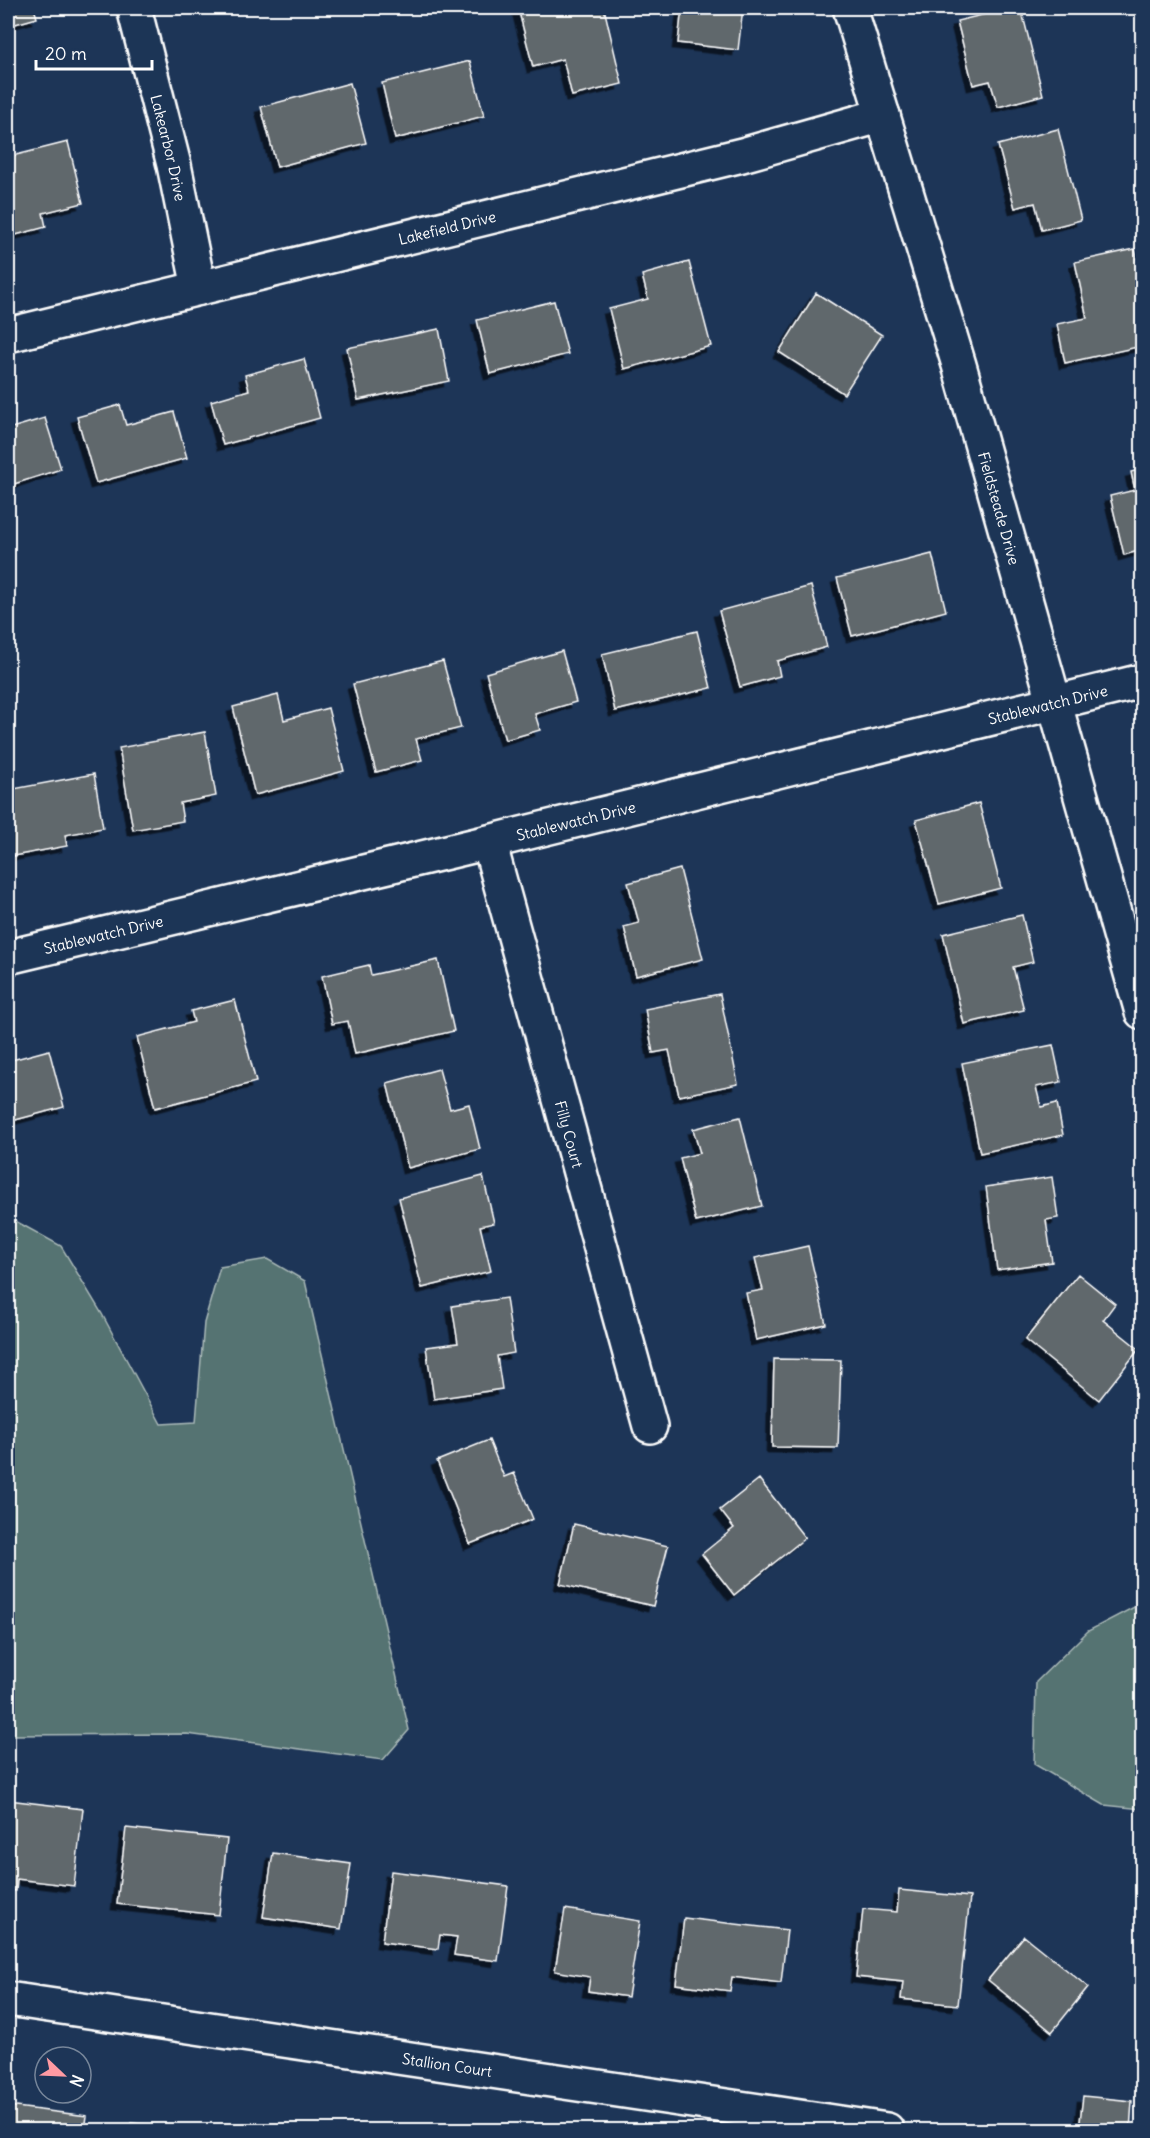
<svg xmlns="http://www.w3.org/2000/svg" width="1150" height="2138" font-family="Delius,sans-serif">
<defs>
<filter id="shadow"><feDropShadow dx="-5.5" dy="5.5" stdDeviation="0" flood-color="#0009"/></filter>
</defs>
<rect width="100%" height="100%" fill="#1d3557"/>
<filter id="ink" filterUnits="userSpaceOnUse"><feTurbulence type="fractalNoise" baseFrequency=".0167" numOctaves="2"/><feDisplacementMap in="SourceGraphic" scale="12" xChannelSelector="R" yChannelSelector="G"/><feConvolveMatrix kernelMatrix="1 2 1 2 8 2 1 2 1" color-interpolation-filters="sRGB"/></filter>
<g filter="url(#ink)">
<path fill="#557372" stroke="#aab9b8" stroke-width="1.5" d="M8,1217l53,29 41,68 59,110 35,-2 8,-99 16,-56 47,-8 38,22 104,449 -26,30 -196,-26 -179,1z
M1142,1603v206l-38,-4 -70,-41 2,-82 52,-51z"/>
<path fill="#61676c" stroke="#fff" stroke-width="1.5" filter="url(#shadow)" d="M8,8h26l3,10 -29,8z
M518,8h86l18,76 -50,12 -9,-37 -30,8z
M682,8h61l-5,42 -60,-7z
M1011,8h10l22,87 -45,12 -8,-26 -17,4 -16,-64z
M470,61l14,55 -89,23 -13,-56z
M350,83l16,60 -89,24 -16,-60z
M1058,129l23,91 -39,10 -7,-27 -20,5 -17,-63z
M68,142l15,61 -40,10 3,14 -38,10v-80z
M1135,249l7,36v61l-77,17 -8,-39 30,-6 -12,-56z
M689,262l22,84 -87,23 -15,-60 39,-10 -6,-24z
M816,293l66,42 -38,59 -65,-42z
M554,301l14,53 -78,20 -13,-54z
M439,329l10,52 -91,19 -11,-52z
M304,359l16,59 -97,27 -12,-44 38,-11 -4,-15z
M120,405l6,20 48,-13 13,46 -91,25 -19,-66z
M45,418l16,51 -53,17v-57z
M1142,469v81l-18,5 -14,-59 25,-6 -4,-18z
M932,554l14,57 -94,25 -15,-58z
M811,586l16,61 -50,14 3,15 -40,11 -21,-76z
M697,631l14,57 -96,23 -13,-57z
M562,651l14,51 -41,12 5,16 -35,10 -19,-67z
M443,661l18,67 -45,11 6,21 -46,12 -23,-88z
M278,695l6,25 44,-12 16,63 -89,24 -22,-88z
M205,732l11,64 -36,7 3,18 -50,9 -14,-82z
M94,774l9,54 -38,7 2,11 -59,11v-67z
M979,803l22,85 -62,16 -23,-84z
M680,869l23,90 -67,17 -12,-49 15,-4 -11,-40z
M1022,915l11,47 -20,5 11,43 -60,14 -21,-90z
M438,960l16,71 -99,23 -7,-33 -16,3 -10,-48 47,-11 2,10z
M720,994l18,90 -59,12 -10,-46 -16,3 -8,-44z
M235,1000l21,82 -101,26 -18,-71 57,-15 -3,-11z
M1053,1045l8,37 -25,5 5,20 16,-4 6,32 -83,18 -18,-90z
M49,1050l15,57 -56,15v-61z
M439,1069l11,40 19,-5 11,45 -72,19 -21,-85z
M740,1117l22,89 -66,16 -16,-64 20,-5 -7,-24z
M483,1176l11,47 -14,3 11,45 -69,17 -23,-90z
M1052,1177l6,41 -12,2 6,42 -55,8 -11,-83z
M808,1246l18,78 -70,16 -10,-47 17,-3 -8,-32z
M1078,1274l37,30 -12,16 36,29 -40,51 -74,-60z
M506,1298l8,55 -17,3 5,33 -68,10 -8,-52 32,-4 -6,-37z
M774,1359l67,1 -3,88 -66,-1z
M489,1440l15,37 10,-4 19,46 -63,25 -33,-83z
M759,1479l46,59 -71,57 -32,-41 32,-26 -14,-18z
M574,1524l94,22 -15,60 -93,-22z
M8,1800l75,9 -9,77 -57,-7 -1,12 -8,-1z
M126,1828l101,11 -8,76 -102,-11z
M273,1853l78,11 -10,65 -78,-12z
M391,1871l117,15 -10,75 -44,-6 3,-18 -17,-2 -2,14 -56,-7z
M899,1890l71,7 -12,108 -57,-6 2,-17 -47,-5 7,-68 34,3z
M565,1909l75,12 -12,76 -40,-6 2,-14 -35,-6z
M684,1918l103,12 -6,53 -49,-6 -2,14 -54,-7z
M1024,1936l64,51 -36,45 -64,-52z
M1083,2096l49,5 -2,29h-51z
M8,2106l79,10 -2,14h-77z
M131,2123l71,7h-72z"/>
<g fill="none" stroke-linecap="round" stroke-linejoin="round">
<defs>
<g id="street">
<path id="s1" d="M134,8l40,157 25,123"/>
<path id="s2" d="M850,8l109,357 183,647"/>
<path id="s3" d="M8,335l734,-180 141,-40"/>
<path id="s4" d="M489,842l161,584"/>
<path id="s5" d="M8,957l481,-115 653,-161"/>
<path id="s6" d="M8,1999l879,131"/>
</g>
</defs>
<use href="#street" stroke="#fff" stroke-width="38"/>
<use href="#street" stroke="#1d3557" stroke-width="33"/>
</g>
</g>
<g text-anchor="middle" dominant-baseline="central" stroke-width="4.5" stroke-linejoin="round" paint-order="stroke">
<g font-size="15" fill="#fff" stroke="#1d3557">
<text stroke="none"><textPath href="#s1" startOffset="144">Lakearbor Drive</textPath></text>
<text stroke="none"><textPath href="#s3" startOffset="452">Lakefield Drive</textPath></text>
<text stroke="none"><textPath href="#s2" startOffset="522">Fieldsteade Drive</textPath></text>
<text stroke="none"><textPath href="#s5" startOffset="1070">Stablewatch Drive</textPath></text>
<text stroke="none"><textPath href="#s5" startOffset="584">Stablewatch Drive</textPath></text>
<text stroke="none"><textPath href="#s5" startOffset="98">Stablewatch Drive</textPath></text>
<text stroke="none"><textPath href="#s4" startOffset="303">Filly Court</textPath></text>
<text stroke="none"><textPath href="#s6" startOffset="444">Stallion Court</textPath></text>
</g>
</g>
<rect width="1150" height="2138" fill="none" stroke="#1d3557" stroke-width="30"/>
<rect x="15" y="15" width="1120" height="2108" fill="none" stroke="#fff" stroke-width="2" filter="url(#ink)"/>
<g transform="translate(63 2075) rotate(113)"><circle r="28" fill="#1d3557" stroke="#77869a" stroke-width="1.5"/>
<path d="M0-4.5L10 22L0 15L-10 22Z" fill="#ff9aa2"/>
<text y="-9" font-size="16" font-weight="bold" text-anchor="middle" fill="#ffffff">N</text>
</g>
<path d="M36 60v9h116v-9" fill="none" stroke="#ffffff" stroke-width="3"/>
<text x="45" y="60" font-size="18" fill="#ffffff" stroke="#1d3557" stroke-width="4.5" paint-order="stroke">20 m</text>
</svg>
